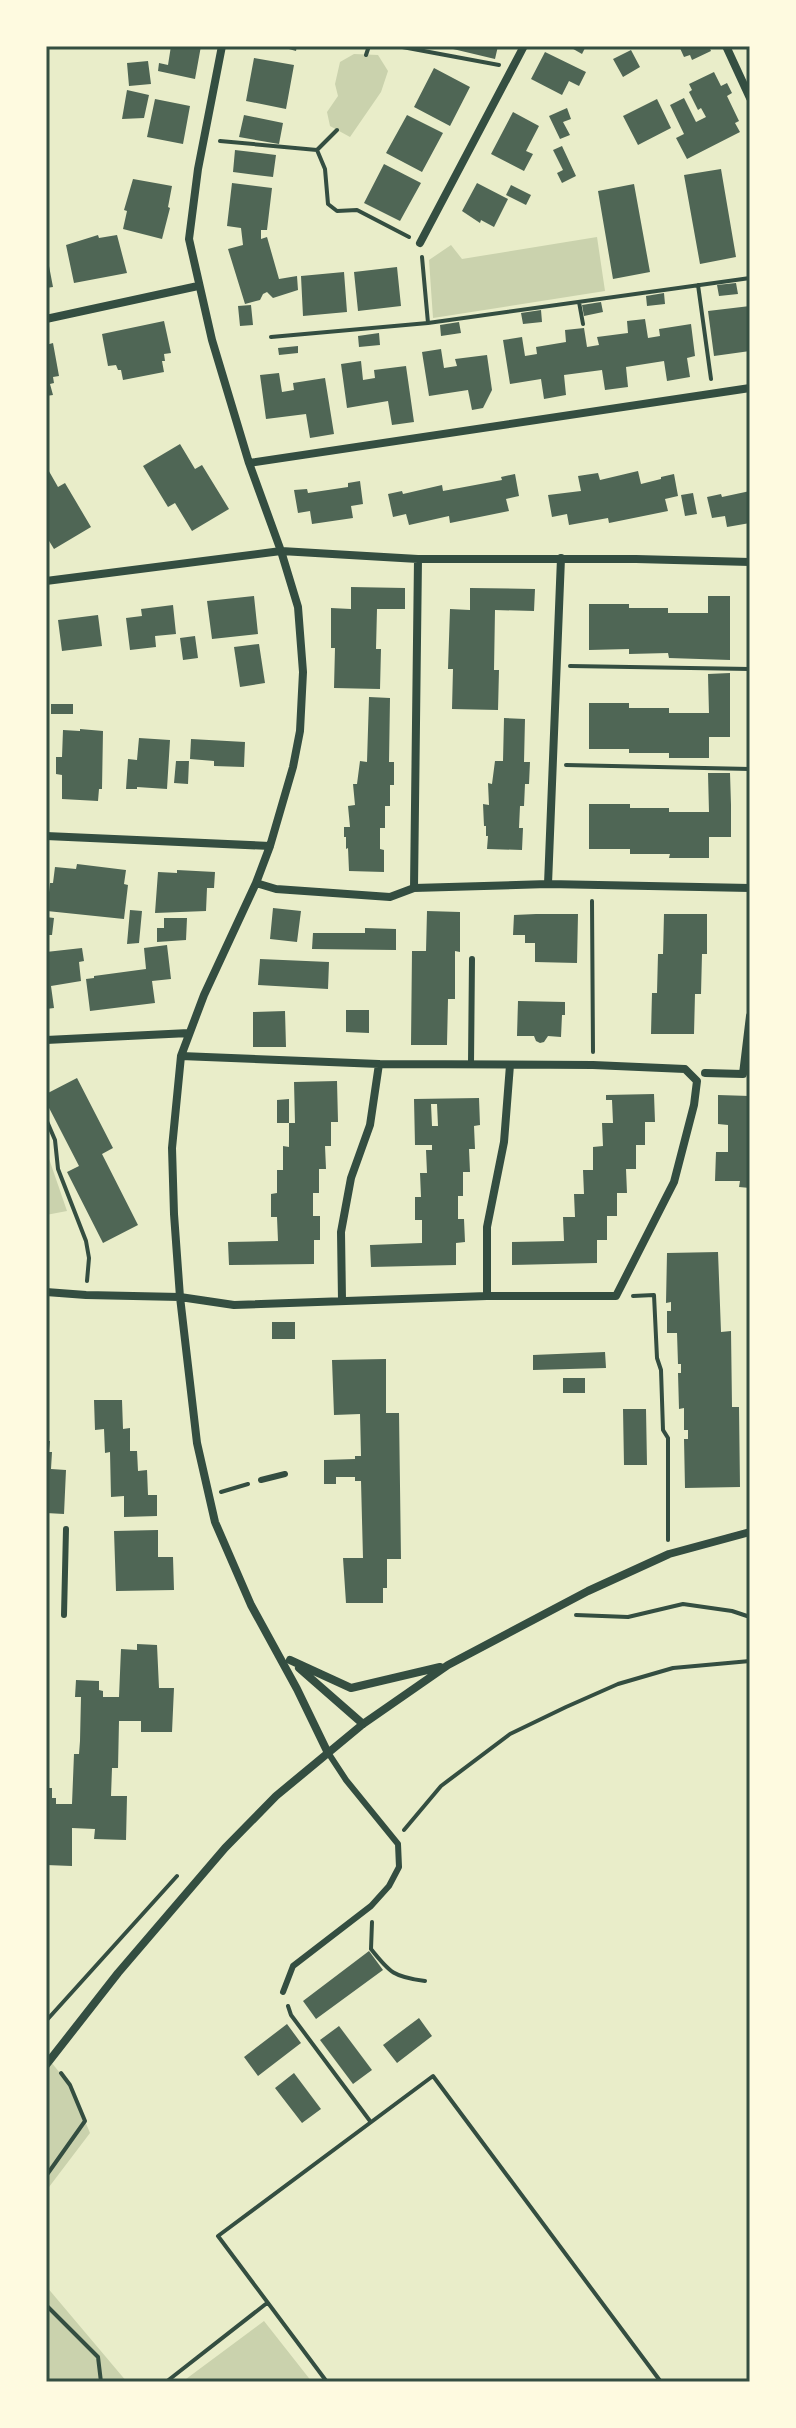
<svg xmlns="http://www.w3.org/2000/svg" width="796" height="2428" font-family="'Asap Condensed',sans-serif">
<rect width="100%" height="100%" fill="#e9edc9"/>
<path fill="#cad2ad" d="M354,54l24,1 10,16 -7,21 -31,45 -20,-11 -3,-14 11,-16 -3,-12 5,-22z
M597,237l8,54 -172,27 -4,-58 22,-15 11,14z
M46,1150l21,61 -21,4z
M46,2056l24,29 20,48 -44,58z
M46,2286l81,96h-81z
M264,2321l48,61h-130z"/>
<path fill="#4f6655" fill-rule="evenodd" d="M171,46h30l-6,33 -37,-8 1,-8 9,2z
M278,46h19l-1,5z
M454,46h44l-3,13 -42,-10z
M568,46h18l-4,8z
M679,46h30l2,5 -19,9 -2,-5 -6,2z
M631,50l9,17 -17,10 -10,-18z
M545,52l41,20 -7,14 -10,-5 -7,14 -31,-16z
M254,58l40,7 -8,44 -40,-8z
M148,61l3,23 -22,2 -2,-23z
M434,68l36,19 -20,39 -36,-19z
M714,72l7,14 6,-3 5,10 -5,3 12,25 -4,2 5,9 -53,27 -11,-21 8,-4 -14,-29 14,-7 12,24 10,-5 -5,-9 -3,2 -9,-18 3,-2 -3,-6z
M127,90l22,5 -5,23 -22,1z
M155,99l35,7 -7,38 -36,-7z
M657,99l14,29 -33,17 -15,-29z
M567,108l4,11 -8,3 7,13 -10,4 -11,-23z
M513,112l26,14 -13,25 7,3 -9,17 -33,-17z
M244,115l39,8 -4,21 -40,-7z
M407,115l36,18 -21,39 -36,-19z
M562,146l14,30 -14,7 -5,-10 6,-3 -10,-20z
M235,150l41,5 -3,22 -40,-5z
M384,164l37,19 -21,38 -36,-18z
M721,169l15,88 -36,7 -16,-89z
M133,179l39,7 -4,21 2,1 -8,31 -39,-10 4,-18 -3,-1z
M232,183l40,5 -5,42h-6v9l6,-2 12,42 18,-3 1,14 -25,8 -6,-6 -4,2 -3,6 -15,4 -17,-55 15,-4 -2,-17 -14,-2z
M477,183l31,16 -14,28 -13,-7 -1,3 -18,-12z
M634,184l16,88 -37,7 -15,-88z
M511,185l20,10 -5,10 -20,-10z
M98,235l1,3 18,-3 10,38 -53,10 -8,-38z
M46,266h3l4,21 -7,1z
M397,267l4,39 -43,5 -4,-39z
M344,272l3,40 -44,4 -2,-40z
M736,283l2,11 -19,2 -2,-11z
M664,293l1,11 -18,2 -1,-10z
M601,302l2,10 -19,4 -2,-11z
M251,305l2,20 -13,1 -2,-20z
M750,306v45l-36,5 -6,-45z
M541,310l1,12 -19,2 -2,-11z
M645,319l3,19 12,-2 -1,-7 32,-5 4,32 -8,2 3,19 -23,4 -3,-20 -38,6 2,20 -23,3 -3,-20 -38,5 2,20 -22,4 -3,-20 -31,5 -7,-44 19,-3 3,19 12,-2 -1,-7 30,-5 -1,-12 19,-2 3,19 12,-2 -2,-8 31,-4 -1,-12z
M164,321l7,32 -7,1 1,7h-3l2,11 -41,8 -2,-10h-3l-2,-5 -8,1 -6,-32z
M459,322l2,11 -20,3 -1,-11z
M379,333l1,12 -21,2 -1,-11z
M53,343l6,33 -6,1 1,6 -4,1 3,11 -7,1v-51z
M298,346v7l-19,2 -1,-7z
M441,349l3,19 13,-2 -2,-7 32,-4 5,35 -9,18 -11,2 -4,-20 -39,6 -7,-44z
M361,361l2,19 12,-2 -1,-8 32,-4 8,56 -22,3 -4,-24 -41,7 -6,-44z
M279,373l3,19 12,-2 -1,-7 32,-5 9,56 -24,4 -4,-24 -40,5 -6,-44z
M180,444l15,25 7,-4 27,44 -37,22 -17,-28 -7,4 -25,-41z
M46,466l12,21 7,-4 26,44 -37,22 -8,-13z
M638,471l3,13 20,-5v-2l13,-3 4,22 -13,3 3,12 -59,12 -1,-5 -39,7 -2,-11 -15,3 -4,-22 33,-4 -3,-15 20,-3 2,7z
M515,474l4,22 -13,3 3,12 -59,12 -1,-7 -40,9 -3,-11 -13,3 -5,-23 14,-3 1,3 39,-9 1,6 59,-11 -1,-3z
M360,481l3,23 -12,2 2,12 -41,6 -2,-13 -12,2 -4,-23 13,-1 1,4 40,-6v-4z
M750,491v32l-23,4 -2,-11 -13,2 -5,-21 14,-3 1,3z
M693,493l4,21 -12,2 -4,-21z
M351,587l54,1v21h-28l-1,40h5l-1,40 -46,-1 1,-40h-4v-40l20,1z
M470,588l65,1 -1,22 -39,-1 -1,60h5l-1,40 -46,-1 1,-40h-5l2,-60 20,1z
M254,596l4,38 -46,5 -5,-38z
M708,596h22v64l-61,-2 -1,-5 -39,1v-5l-40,1v-46h40v4h39v5h40z
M173,605l3,29 -21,2 1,11 -26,3 -4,-32 16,-2 -1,-7z
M98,615l4,31 -40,5 -4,-31z
M195,636l3,22 -15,2 -3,-22z
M259,644l6,39 -25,4 -6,-40z
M730,673v64h-21v21h-40v-5h-40v-4h-40v-46h40v5h40v5h40l-1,-39z
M369,697l21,1 -1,64h5v23h-4v21h-5v22h-5v21l4,1v22l-35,-1 -1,-23 -2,1v-12h-2v-10h6l-2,-21 7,-1 -2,-21h4l3,-23 7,1z
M51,704h22v10h-22z
M504,718l21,1 -1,43h6l-1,22h-4l-1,22h-4l-1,22h4l-1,22 -35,-1 1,-13h-2v-10h-2l-1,-22 6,1 -1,-22 4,1 3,-23h8z
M80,729l23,2 -1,58h-3l-1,12 -36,-2v-24l-6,-1v-17h6l1,-27 17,1z
M139,738l31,2 -3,49 -30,-2v2h-11l2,-30 9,1z
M191,739l54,3 -1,25 -30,-1v-5l-24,-2z
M176,761h13l-1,23 -14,-1z
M708,773h22l1,32v32h-22v21h-40l1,-4h-40v-5h-41v-45h41v4h39v4h40z
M77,864l49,6 -2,14 4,1 -4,34 -77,-8 3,-28h3l2,-16 21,2z
M177,870l38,2 -1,16h-7l-1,23 -51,2 3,-41 19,1z
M273,908l28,3 -4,31 -27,-3z
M130,910l12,1 -3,32 -12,1z
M427,911l33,1v40l-5,-1v48h-7l-1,46h-36l1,-94h14z
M536,914h42l-1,49 -42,-1v-19h-10v-8h-12l1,-20z
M664,914h43v40h-5l-1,40h-6l-1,40h-43l1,-41h5l1,-39h5z
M46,917l8,1 -2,17h-6z
M164,918h23l-1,22 -29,2v-14h7z
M365,928l31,1v21l-84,-1 1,-16h52z
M167,945l4,34 -19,2 3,22 -65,8 -4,-32 8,-1v-2l52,-7 -2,-21z
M82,948l2,13 -5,1 2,19 -30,5 3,22 -8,1v-35h2l-2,-22z
M260,959l69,3 -1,27 -70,-4z
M518,1001l47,1v13h-3l-1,22 -13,-1 -4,6 -4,1 -4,-2 -2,-5h-17z
M346,1010h23v23l-23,-1z
M285,1011l1,36h-33v-35z
M77,1078l36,70 -11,6 36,71 -35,18 -36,-71 12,-6 -33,-64v-8z
M337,1081l1,41h-7v24h-6l1,23h-7v24h-6v23h7v24h-6v24l-85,1 -1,-23 50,-1 -1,-24h-6v-23l6,-1v-23h6v-24l6,1v-24h-12v-23l12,-1v24h6l-1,-41z
M654,1094l1,28h-10v23h-9v24h-10l1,24h-10v23h-10v24h-10v23l-85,2v-23l52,-1 -1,-24h12l-1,-23h10l-1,-24h10v-23l10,-1 -1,-23h11l-1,-23h-6v-5z
M718,1095l32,1v92l-11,-1 1,-6h-25l1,-29h12v-27l-10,-1z
M479,1098l1,27 -6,1 1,23h-6l1,23h-7v24h-5v23h6l1,23 -9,1v22l-85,2 -1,-22 52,-2v-23h-7v-23h6l-1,-24h7l-1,-23h6v-5h-17l-1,-46zM431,1104h6l1,22h-6z
M718,1252l3,80 10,-1 1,76h7l1,80 -55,1 -1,-49h4v-9h-4v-22l-5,1 -1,-36h3v-9h-3l-1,-31h-10v-22h4v-9l-5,1 1,-50z
M272,1322h23v17h-23z
M605,1352l1,16 -73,2v-15z
M386,1359v54h13l2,146h-14v29h-4v15h-37l-3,-45h20l-2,-77h-6v-4h-19v7h-12v-24l31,-1v-3h6l-1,-42 -26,1 -2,-55z
M563,1378h22v15h-22z
M94,1400h28l1,29 7,-1v23h7l1,20 9,-1 1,25h9v21l-33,1v-21l-13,1 -1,-45 -5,1 -1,-24 -9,1z
M623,1409h23l1,56h-23z
M46,1441h4l-1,11h3l-1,17 15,1 -2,44 -18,-1z
M158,1530v27h15l1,33 -58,1 -2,-60z
M137,1644l20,1 2,43h15l-2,44h-31v-11h-22l-1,47h-6l-1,28h16l-1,44 -32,-1 1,-10 -23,-1v38l-26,-1v-77h6v10h4v6h16l2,-50h5l1,-13 1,-44h-6l1,-17 23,1v9l4,1v6h16l2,-48 16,1z
M369,1951l14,19 -67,49 -13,-18z
M419,2018l13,18 -35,27 -14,-18z
M287,2024l14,19 -43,33 -14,-19z
M339,2026l33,44 -19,14 -33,-44z
M294,2073l27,36 -19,14 -27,-35z"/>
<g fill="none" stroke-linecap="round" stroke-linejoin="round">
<path stroke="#344e41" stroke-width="4" d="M397,46l102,19
M366,55l3,-9
M337,130l-20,20 8,19 3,35 9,7 20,-1 52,27
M220,141l97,9
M422,257l6,66
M698,285l13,94
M579,302l4,22
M271,337l157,-14 322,-45
M570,666l180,3
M566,765l184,4
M592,901l1,151
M46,1119l9,21 3,29 28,72 3,17 -2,23
M633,1296l21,-1 3,63 4,12 2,60 5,8v102
M221,1492l27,-8
M576,1615l52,2 55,-13 49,7 18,6
M404,1830l37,-44 69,-52 56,-27 52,-23 55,-16 77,-7
M372,1922l-1,27c19,24 23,28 54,32
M288,2006l3,9 79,106
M46,2021l131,-145
M46,2176l39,-55 -15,-36 -9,-12
M46,2305l52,52 3,25
M166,2382l101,-79
M327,2382l-109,-146 215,-160 228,306"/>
<path stroke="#344e41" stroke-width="6" d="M471,1063l1,-104
M261,1480l24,-6
M64,1615l2,-86
M283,1992l10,-26 78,-60 18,-20 10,-19 -1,-23 -52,-64 -19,-29"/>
<path stroke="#344e41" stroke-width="8" d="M222,46l-24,123 -9,70 23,101 37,123 32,88 17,56 5,65 -3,59 -7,36 -23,79 -14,37 -52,112 -23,61 -9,92 2,66 6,83 17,146 18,79 36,83 46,84 30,62
M726,46l24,52
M420,243l104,-197
M46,319l152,-33
M249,463l501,-75
M46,581l235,-30 137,8h218l114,3
M46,836l224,10
M256,883l20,6 114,8 24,-9 134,-4 202,4
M548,884l13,-326
M414,888l4,-329
M46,1040l143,-7
M705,1073l38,1 7,-58
M46,1292l40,3 94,2 54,8 253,-9h129l58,-114 20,-77 3,-24 -12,-12 -92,-4 -214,-1 -198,-8
M487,1296v-69l17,-85 6,-77
M342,1300l-1,-68 10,-54 19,-53 9,-61
M290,1660l61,28 89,-21
M299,1668l64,56
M46,2065l72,-92 107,-125 51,-52 87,-72 85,-59 140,-74 81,-37 81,-22"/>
</g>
<rect width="796" height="2428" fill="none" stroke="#fefae0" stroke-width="96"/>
<rect x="48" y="48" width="700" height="2332" fill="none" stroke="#344e41" stroke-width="3"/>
</svg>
